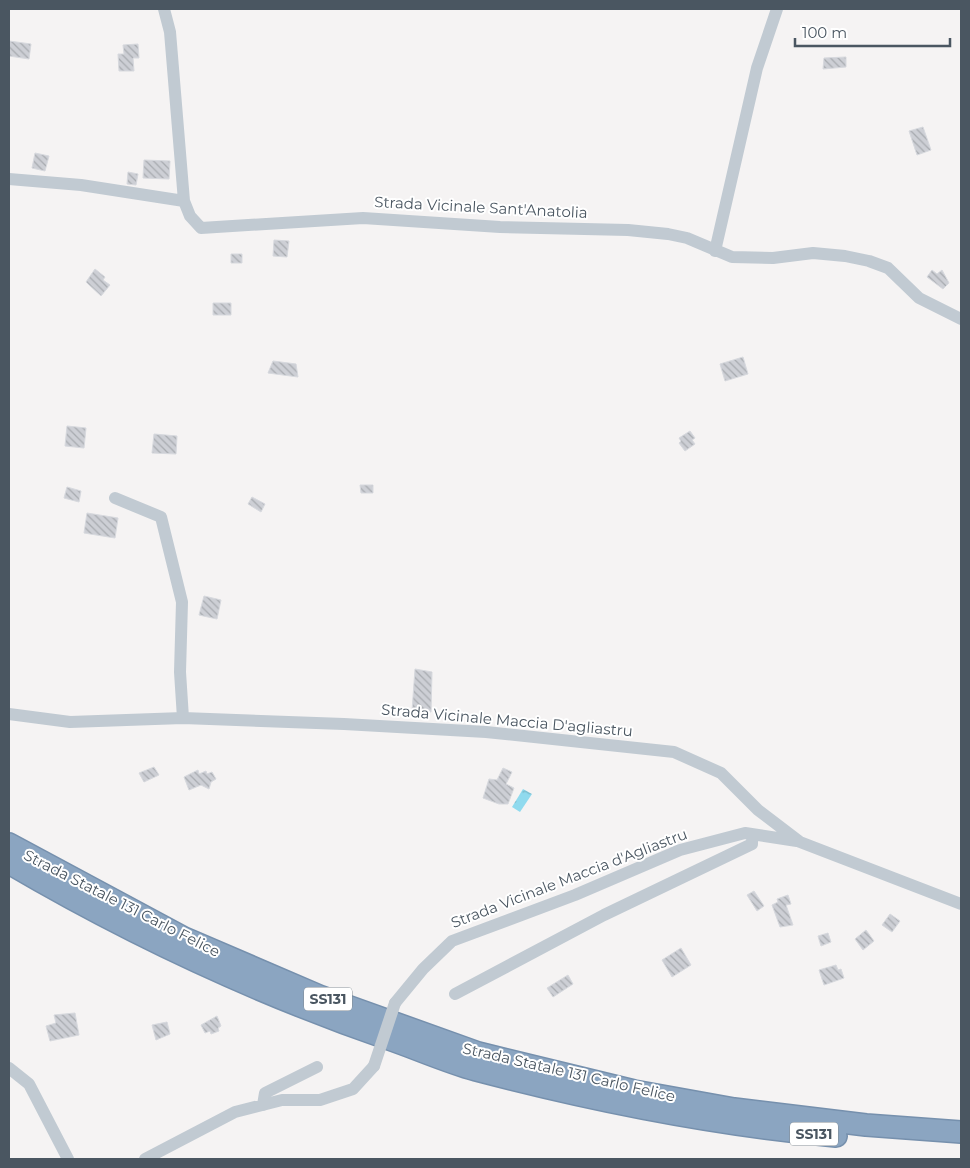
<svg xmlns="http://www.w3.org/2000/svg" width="970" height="1168" font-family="Montserrat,sans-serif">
<defs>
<pattern id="water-ripples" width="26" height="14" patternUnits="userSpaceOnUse" patternTransform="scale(1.25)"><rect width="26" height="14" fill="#90daee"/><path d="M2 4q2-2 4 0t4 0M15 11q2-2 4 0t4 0" fill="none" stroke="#78b4c4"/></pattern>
<pattern id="building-back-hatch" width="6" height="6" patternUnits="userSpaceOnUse" patternTransform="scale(1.25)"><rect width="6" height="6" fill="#cdcfd5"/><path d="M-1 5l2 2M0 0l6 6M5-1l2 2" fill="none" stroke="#a8abb0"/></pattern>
</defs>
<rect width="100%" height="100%" fill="#f5f3f3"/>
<path fill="url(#water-ripples)" d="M523,789l9,5 -12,18 -8,-5z"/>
<path fill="url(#building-back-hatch)" stroke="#d7d9de" d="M9,41l22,3 -2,15 -20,-3z
M138,44l1,14h-6l1,13h-15l-1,-17h6l-1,-9z
M846,57v10l-23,2 1,-11z
M923,127l8,23 -14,5 -8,-24z
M35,153l14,3 -4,15 -13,-3z
M144,160l26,1 -1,18 -26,-1z
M128,172l10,2 -2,11 -9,-1z
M274,240l15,1 -2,16 -14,-1z
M231,254h11v9h-11z
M95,269l10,8 -2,3 7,5 -9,11 -15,-14z
M932,270l5,4 5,-4 7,13 -6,6 -16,-12z
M213,303h18v12h-18z
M743,357l5,17 -23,7 -5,-17z
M273,361l23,3 2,13 -30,-4z
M67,426l19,2 -2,20 -19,-2z
M690,431l5,7 -3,2 3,4 -10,7 -6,-8 2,-2 -2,-3z
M154,434l23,2 -1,18 -24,-1z
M360,485h13v8h-12z
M67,487l14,4 -2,11 -15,-4z
M252,497l13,7 -4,8 -13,-8z
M87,513l31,5 -3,20 -31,-5z
M204,596l17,4 -4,19 -18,-4z
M415,669l17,3 -1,40 -19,-1z
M154,767l5,8 -15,7 -5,-9z
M503,768l9,4 -6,12 8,4 -6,16h-9l-16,-6 6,-19 8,1z
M198,770l1,4 7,-3 1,3 5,-2 4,7 -5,3 -2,7 -8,-4 -12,5 -5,-13z
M754,891l10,15 -7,5 -10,-16z
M788,895l3,9 -5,1 7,20 -13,2 -8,-22 6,-3 -1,-3z
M890,914l10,7 -8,11 -10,-7z
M866,930l8,11 -11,9 -8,-11z
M828,933l3,9 -10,4 -3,-10z
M681,948l10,17 -19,12 -10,-17z
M836,965l2,5 3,-1 3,9 -20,7 -5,-15z
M568,975l5,9 -20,13 -6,-9z
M75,1013l4,22 -29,6 -4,-15 10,-3 -2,-8z
M217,1016l4,10 -3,2 1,3 -8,3 -1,-3 -5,2 -4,-8z
M167,1022l3,12 -14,6 -4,-15z"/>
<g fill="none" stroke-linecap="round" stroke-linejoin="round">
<defs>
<path id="highway" d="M9,844l175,94 135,58 159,57 156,38 100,18 132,16 95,7
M9,863c121,71 247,130 380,176 29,10 58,23 87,31 118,31 239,55 360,66"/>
</defs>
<use href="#highway" stroke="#7690ad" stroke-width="24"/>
<path stroke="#c1cad2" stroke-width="12" d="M164,9l6,23 14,169 6,15 11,12 162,-10 137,9 128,3 40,4 19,4 45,19 41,1 40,-5 32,3 24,5 19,7 31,30 42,21
M9,179l72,6 103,16
M715,251l42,-183 20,-59
M115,498l46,19 21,85 -2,70 3,46
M9,714l61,8 113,-4 161,6 142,8 188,20 47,21 37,37 42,32 161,62
M455,994l149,-79 148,-71v-10
M395,1003l28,-34 29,-28 123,-46 105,-45 65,-17 52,8
M9,1068l20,16 39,75
M263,1105l2,-12 52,-26
M145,1159l90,-47 47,-12h38l33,-11 21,-23"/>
<use href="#highway" stroke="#8ba5c1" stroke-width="21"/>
<path stroke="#c1cad2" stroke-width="12" d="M374,1066l21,-63"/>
</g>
<g text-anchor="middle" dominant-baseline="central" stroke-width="4" stroke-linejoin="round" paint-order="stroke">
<g fill="#fff" stroke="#808990" stroke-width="1">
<rect x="304" y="987.5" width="48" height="23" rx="4"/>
<rect x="790" y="1122.5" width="48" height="23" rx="4"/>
</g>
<g font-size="14" font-weight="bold" fill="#4a5661">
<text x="328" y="999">SS131</text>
<text x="814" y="1134">SS131</text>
</g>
<g font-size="15" fill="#4a5661" stroke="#fff">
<text transform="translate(481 207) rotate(3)">Strada Vicinale Sant'Anatolia</text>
<text transform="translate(507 720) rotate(5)">Strada Vicinale Maccia D'agliastru</text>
<text transform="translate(569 878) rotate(-21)">Strada Vicinale Maccia d'Agliastru</text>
<text transform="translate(122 903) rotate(27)">Strada Statale 131 Carlo Felice</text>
<text transform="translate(569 1072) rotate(13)">Strada Statale 131 Carlo Felice</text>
</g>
</g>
<rect width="970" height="1168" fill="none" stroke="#4a5661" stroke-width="20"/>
<path d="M795 38v8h155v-8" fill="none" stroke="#4a5661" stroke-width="2.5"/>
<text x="802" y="38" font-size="15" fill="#4a5661" stroke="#ffffff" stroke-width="4" paint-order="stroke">100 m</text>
</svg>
